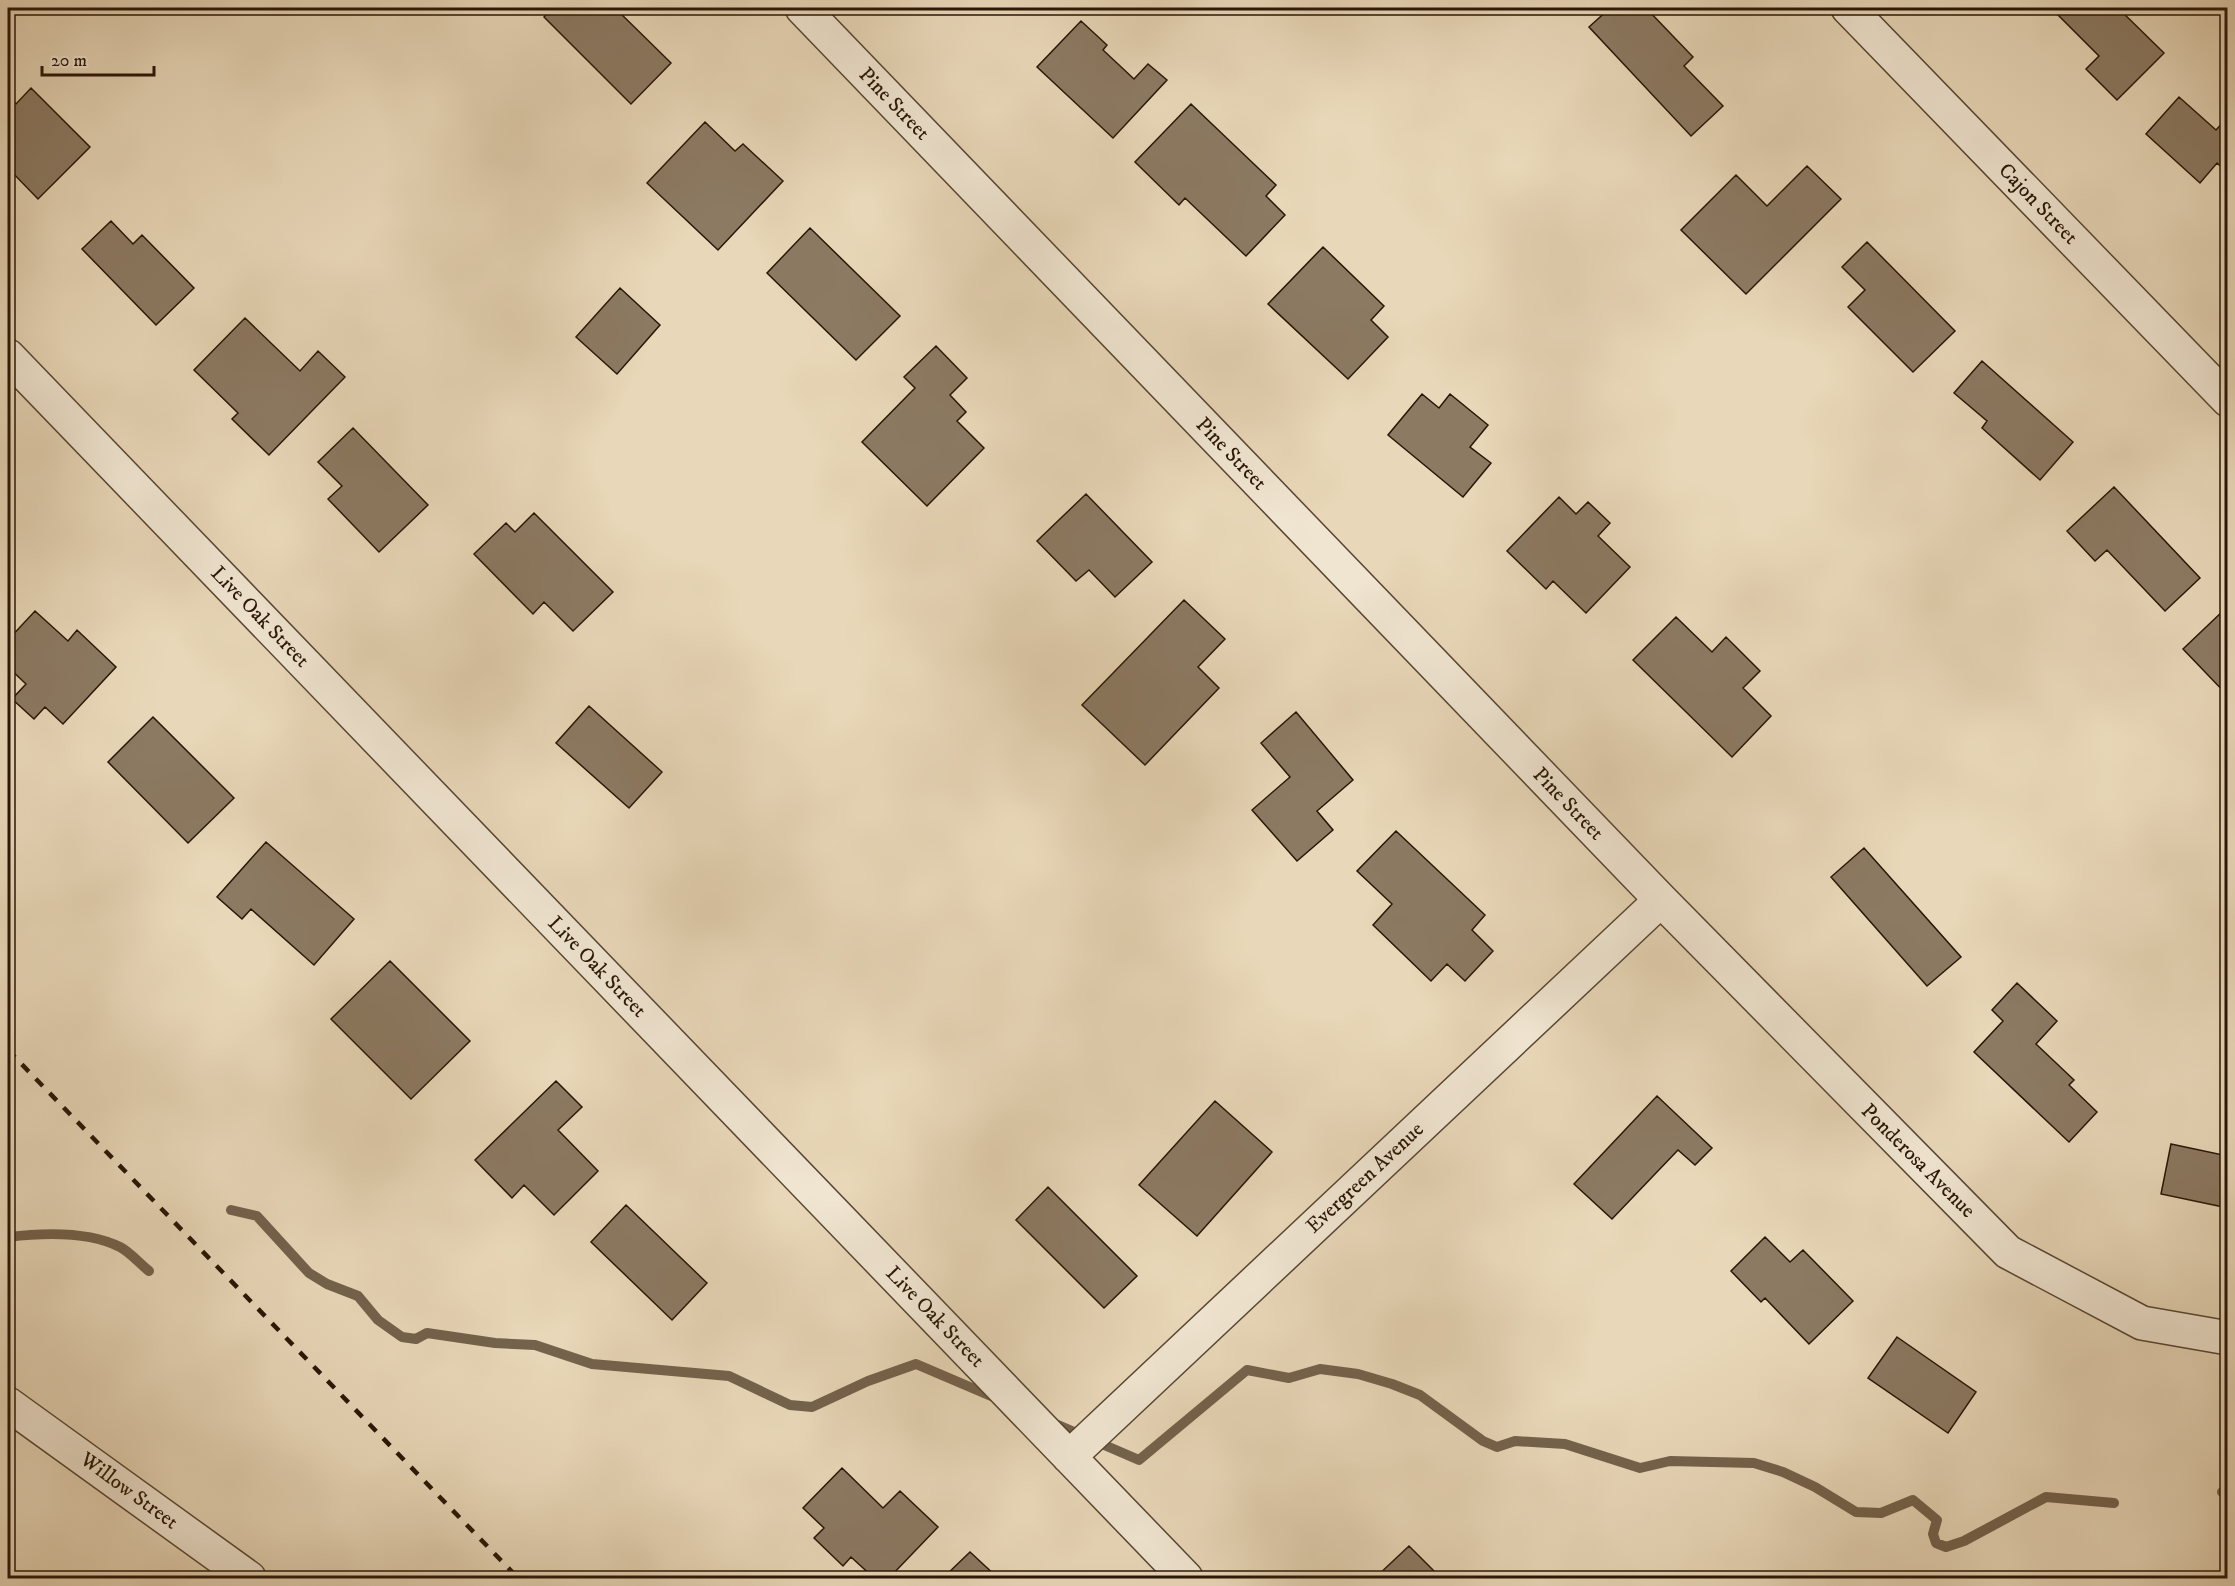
<svg xmlns="http://www.w3.org/2000/svg" width="2235" height="1586" font-family="'IM FELL DW Pica',serif">
<rect width="100%" height="100%" fill="#e8d7b8"/>
<filter id="stains"><feTurbulence type="fractalNoise" baseFrequency=".00333" numOctaves="4"/><feColorMatrix values="0 0 0 0 .2 0 0 0 0 .09 0 0 0 0 .02 0 0 0 .5 -.17"/></filter>
<radialGradient id="worn" r=".72"><stop offset=".6" stop-color="#630" stop-opacity="0"/><stop offset="1" stop-color="#630" stop-opacity=".3"/></radialGradient>
<g fill="none" stroke-linecap="round" stroke-linejoin="round">
<path stroke="#74624c" stroke-width="10" d="M231,1210l26,6 52,57 18,11 31,12 20,24 24,17 14,2 11,-6 68,10 40,2 57,19 137,12 61,29 22,2 56,-26 48,-17 82,35
M8,1237c33,-4 80,-6 112,10 10,5 20,17 29,24
M1051,1422l88,38 108,-90 42,8 31,-9 38,5 34,10 28,11 63,46 14,6 18,-6 50,3 75,24 30,-7 84,2 29,9 32,15 41,25 25,1 32,-13 24,20 -4,14 3,9 10,4 18,-6 82,-44 68,6
M2222,1492h6"/>
</g>
<path fill="#8c7a63" stroke="#281606" stroke-width="1.5" d="M553,8h62l56,55 -40,41 -87,-87z
M1610,8h36l47,49 -9,9 39,40 -32,30 -102,-109z
M2051,8h67l46,45 -47,47 -31,-31 13,-13z
M1081,21l26,24 -4,5 31,29 14,-15 19,16 -54,58 -76,-71z
M31,88l59,59 -52,52 -30,-31v-73l8,9z
M2179,97l37,33 12,-13v56l-11,-10 -17,20 -54,-49z
M1191,104l85,81 -10,11 19,19 -39,41 -61,-58 -6,7 -44,-43z
M705,122l30,29 8,-7 40,37 -65,69 -71,-67z
M1807,166l34,33 -95,95 -65,-64 55,-55 31,31z
M111,221l22,23 9,-9 52,53 -38,37 -74,-76z
M810,228l90,88 -44,44 -89,-87z
M1867,242l88,89 -42,41 -65,-65 17,-17 -23,-23z
M1323,247l61,59 -13,14 17,17 -40,42 -80,-75z
M620,288l40,37 -43,49 -41,-37z
M245,318l55,53 18,-20 27,26 -76,78 -37,-36 6,-6 -44,-43z
M936,346l31,32 -17,17 16,17 -9,9 27,27 -57,58 -65,-64 53,-54 -11,-11z
M1982,361l91,81 -33,38 -58,-52 5,-7 -33,-28z
M1422,394l17,14 11,-14 38,31 -18,22 21,16 -28,34 -75,-62z
M353,428l75,77 -49,47 -51,-53 14,-13 -24,-24z
M2114,487l86,91 -35,33 -58,-61 -12,11 -28,-30z
M1086,494l66,68 -37,35 -26,-27 -13,11 -39,-40z
M1559,497l17,17 12,-12 22,21 -12,13 32,31 -44,46 -33,-32 -7,8 -39,-38z
M534,513l79,79 -40,39 -29,-29 -11,12 -59,-60 32,-31 9,9z
M1184,600l41,39 -27,28 21,21 -74,77 -63,-60z
M2225,609l3,3v84l-45,-47z
M35,611l33,30 9,-11 39,37 -53,57 -18,-17 -11,12 -22,-20 14,-15 -18,-17v-27z
M1676,617l36,35 14,-15 34,34 -17,17 28,28 -39,41 -99,-97z
M589,706l73,66 -33,36 -73,-65z
M1296,712l57,68 -36,31 16,19 -36,31 -45,-51 38,-33 -29,-34z
M153,717l81,81 -46,45 -80,-81z
M1396,831l89,84 -13,15 21,21 -28,30 -18,-17 -16,17 -58,-56 19,-21 -35,-33z
M266,842l88,77 -40,46 -63,-56 -9,10 -25,-22z
M1864,848l97,109 -34,29 -96,-109z
M390,961l80,80 -59,58 -80,-80z
M2017,983l40,38 -21,23 38,36 -5,5 28,27 -28,30 -95,-90 29,-31 -11,-11z
M556,1081l26,26 -24,23 40,41 -44,44 -30,-30 -12,13 -37,-38z
M1657,1096l55,52 -17,17 -17,-15 -66,69 -38,-35z
M1215,1101l57,51 -75,84 -58,-51z
M2171,1144l57,12v52l-67,-14z
M1048,1187l89,89 -33,32 -88,-88z
M626,1205l81,78 -35,37 -81,-78z
M1765,1237l25,25 13,-12 50,51 -44,43 -44,-46 -4,4 -30,-31z
M1897,1337l79,55 -28,41 -80,-55z
M842,1468l41,40 17,-17 38,36 -49,51h-15l-23,-21 -8,9 -29,-28 10,-10 -21,-20z
M1409,1546l32,32h-66z
M970,1552l28,26h-55z"/>
<g fill="none" stroke-linecap="round" stroke-linejoin="round">
<defs>
<path id="minor" d="M802,8l859,892 347,352 134,71 86,15
M1848,8l380,392
M8,356l1178,1222
M8,1404l241,174
M1069,1457l592,-557"/>
</defs>
<use href="#minor" stroke="#584632" stroke-width="36"/>
<use href="#minor" stroke="#f0e5d1" stroke-width="33"/>
<path stroke="#281606" stroke-width="4.5" stroke-dasharray="10 10" stroke-linecap="butt" d="M8,1050l510,528"/>
</g>
<g text-anchor="middle" dominant-baseline="central" stroke-width="4.5" stroke-linejoin="round" paint-order="stroke">
<g font-size="21" fill="#281606" stroke="#f0e5d1">
<text transform="translate(894 104) rotate(46)">Pine Street</text>
<text transform="translate(2038 204) rotate(46)">Cajon Street</text>
<text transform="translate(1231 454) rotate(46)">Pine Street</text>
<text transform="translate(260 617) rotate(46)">Live Oak Street</text>
<text transform="translate(1568 804) rotate(46)">Pine Street</text>
<text transform="translate(597 967) rotate(46)">Live Oak Street</text>
<text transform="translate(1918 1161) rotate(45)">Ponderosa Avenue</text>
<text transform="translate(1365 1178) rotate(-43)">Evergreen Avenue</text>
<text transform="translate(935 1317) rotate(46)">Live Oak Street</text>
<text transform="translate(129 1491) rotate(36)">Willow Street</text>
</g>
</g>
<rect width="2235" height="1586" fill="none" stroke="#e8d7b8" stroke-width="30"/>
<rect x="9" y="9" width="2217" height="1568" fill="none" stroke="#281606" stroke-width="3"/>
<rect x="15" y="15" width="2205" height="1556" fill="none" stroke="#281606" stroke-width="1.5"/>
<path d="M42 66v9h112v-9" fill="none" stroke="#281606" stroke-width="3"/>
<text x="51" y="66" font-size="18" fill="#281606" stroke="#f0e5d1" stroke-width="4.5" paint-order="stroke">20 m</text>
<rect width="100%" height="100%" filter="url(#stains)"/>
<rect width="100%" height="100%" fill="url(#worn)"/>
</svg>
